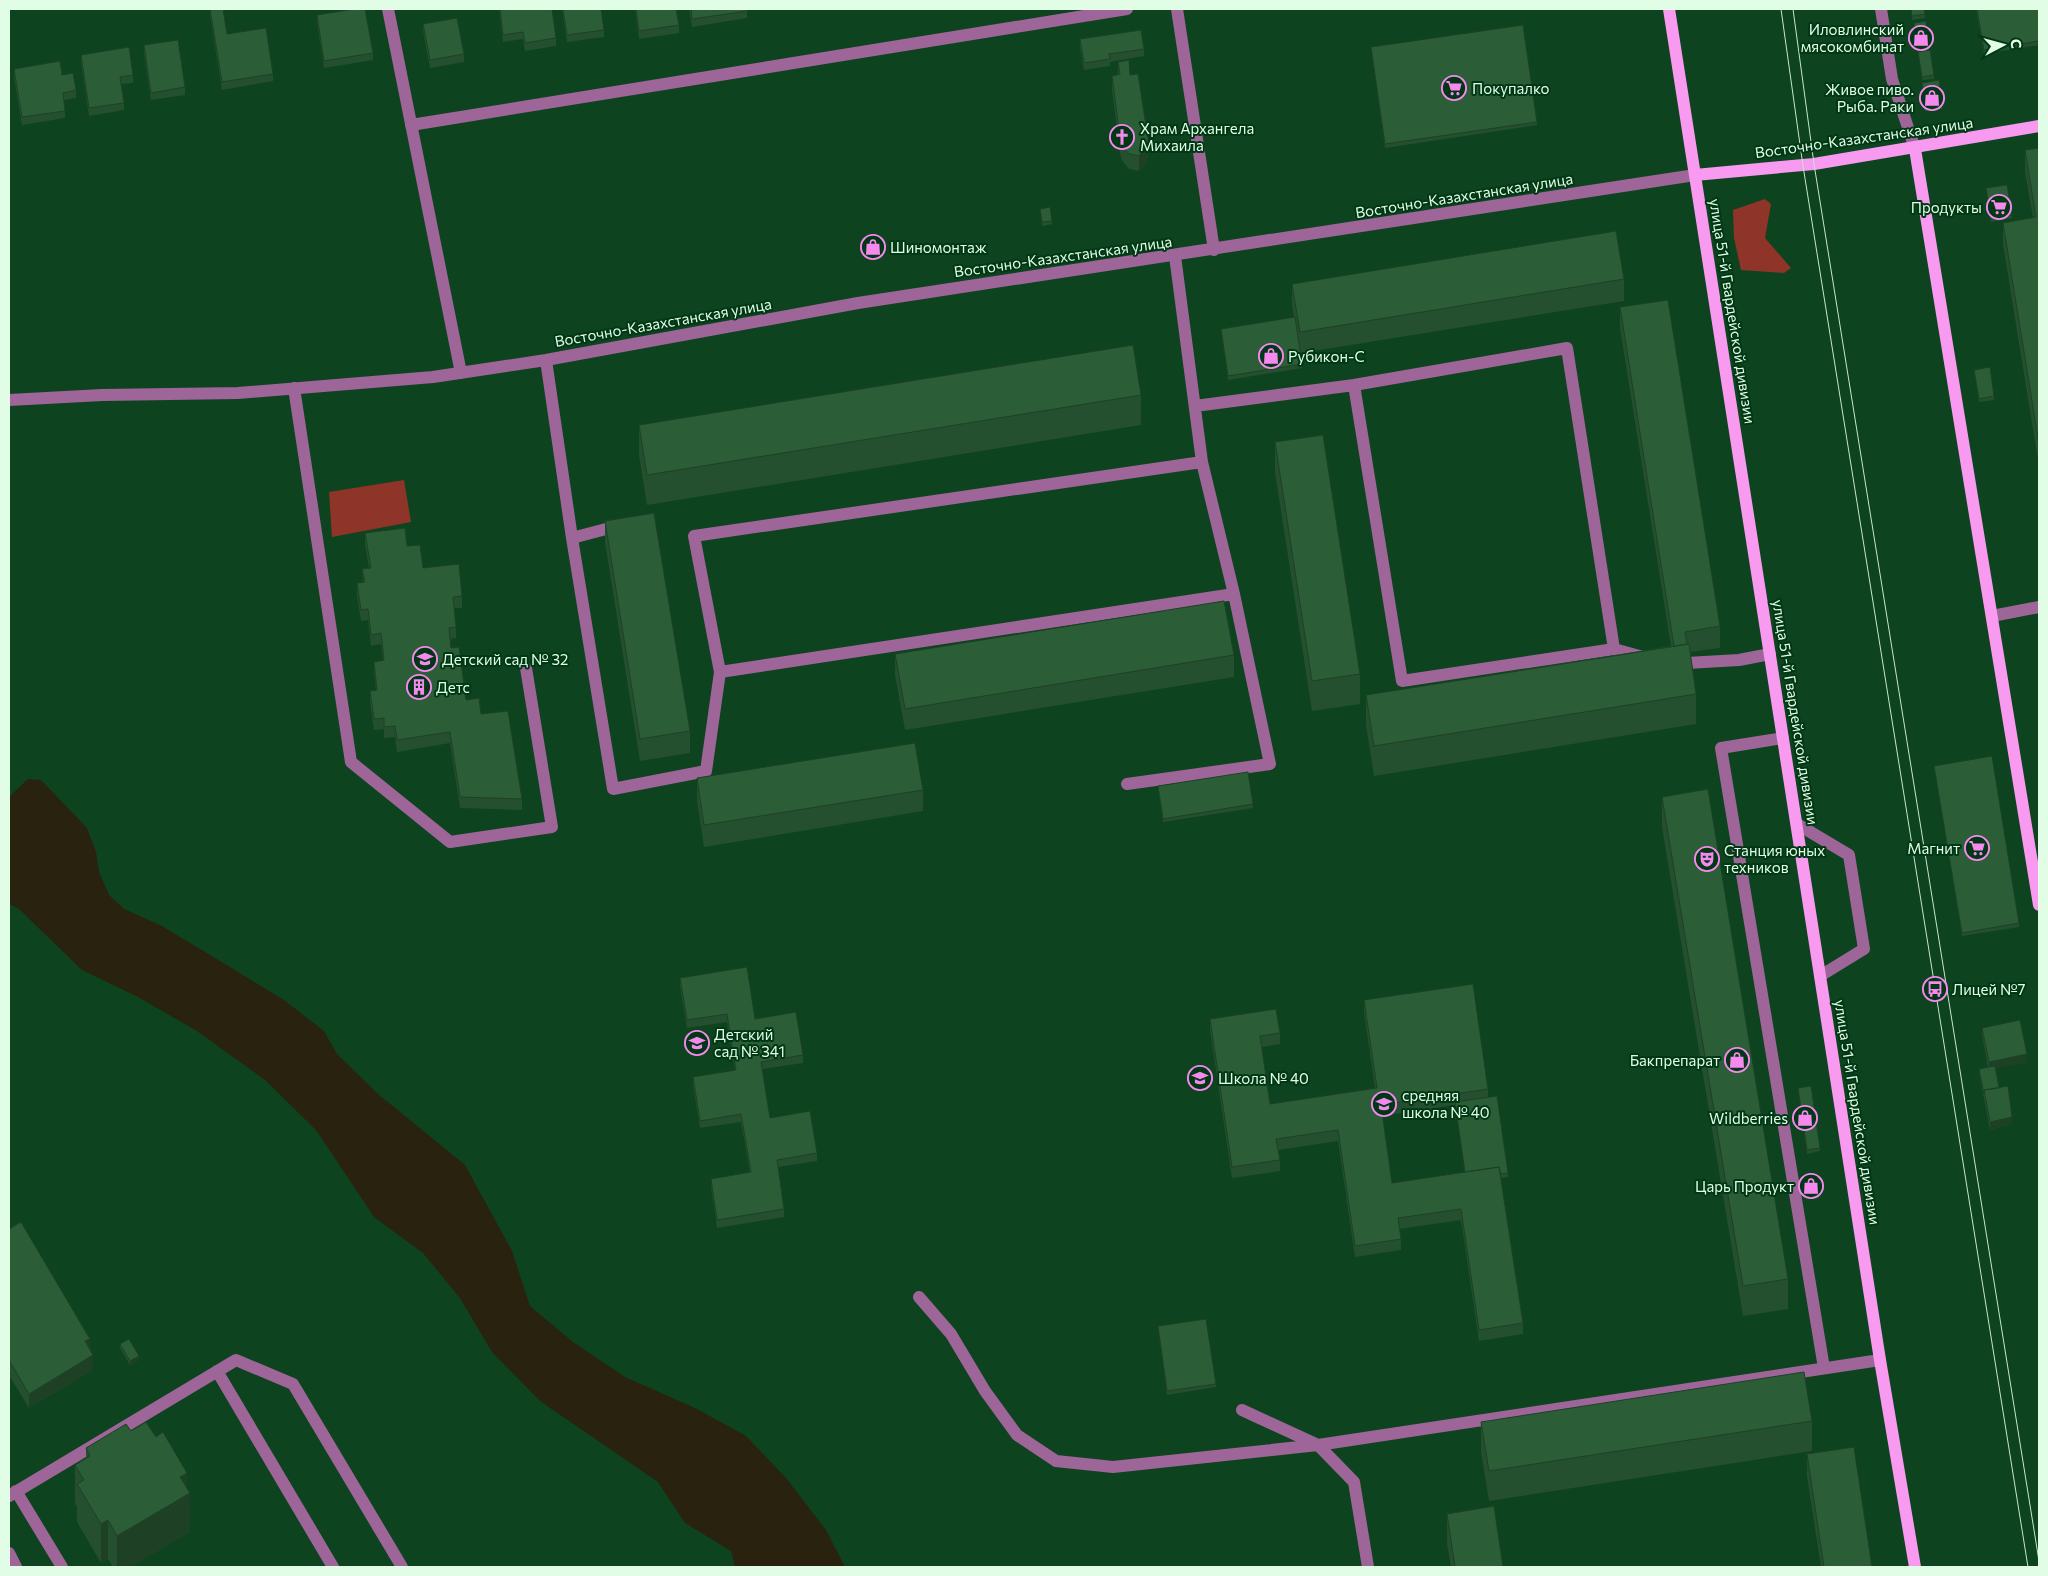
<svg xmlns="http://www.w3.org/2000/svg" width="2048" height="1576" font-family="Commissioner,sans-serif">
<rect width="100%" height="100%" fill="#0e431f"/>
<path fill="#8f3428" d="M1765,199l6,5 -6,34 26,30 -7,5 -43,-3 -7,-32 -1,-28z
M404,480l7,42 -79,15 -3,-45z"/>
<path fill="#29220f" d="M28,779l13,1 46,48 9,24 3,20 10,23 15,14 36,16 60,36 64,39 40,31 13,23 41,40 87,71 47,86 18,55 43,36 52,35 70,31 51,28 40,42 40,52 19,37h-110l-4,-16 -46,-28 -27,-41 -118,-81 -48,-49 -32,-54 -37,-45 -49,-36 -58,-87 -51,-50 -68,-49 -59,-34 -56,-27 -63,-61 -10,-5v-107z"/>
<g fill="none" stroke-linecap="round" stroke-linejoin="round">
<path stroke="#9e6599" stroke-width="12" d="M388,9l73,364
M1177,9l37,241
M1881,9l11,70 23,70
M411,125l716,-116
M546,360l26,178 49,-13
M1354,385l48,296 212,-32 29,8
M294,388l57,374 99,80 102,-15 -26,-159
M9,400l93,-5 136,-2 195,-16 113,-17 312,-57 837,-128
M1195,406l159,-21 213,-37 47,301
M1202,462l-508,74 26,136 514,-78
M572,538l41,251 93,-18 14,-99
M1992,616l47,-9
M1687,663l52,-3 31,-6
M1783,738l-62,10 103,620
M1127,784l143,-20 -36,-170 -32,-132 -27,-206
M1797,824l52,31 15,94 -44,27
M919,1297l32,37 34,57 32,44 39,26 57,6 205,-22 562,-85
M217,1371l116,196
M1242,1410l76,35 36,37 14,85
M16,1491l46,76
M9,1496l227,-136 57,24 109,183
M9,1553l7,14"/>
<path stroke="#f89af0" stroke-width="12" d="M1669,9l211,1351 35,207
M1915,149l124,756
M1695,175l119,-11 225,-38"/>
<path stroke="#c8e6ce" stroke-width="1" d="M1781,9l22,157 225,1401
M1793,9l21,155 225,1397"/>
</g>
<path fill="#25502f" fill-rule="evenodd" d="M210,9l17,25 46,40v7l-51,9 -12,-75z
M499,9h53l4,29v8l-31,5 -2,-12 -20,3z
M562,9h39l3,21v7l-37,5z
M635,9h41l3,16v8l-40,6z
M689,9h58v9l-55,9z
M1911,9h13l1,9 -13,2z
M1976,9h63v36l-55,9z
M317,15l56,38v7l-49,8 -7,-46z
M1914,23l15,22v4l-12,2z
M423,24l41,30v8l-34,6 -7,-37z
M1080,39l64,10v7l-34,6v4l-26,4 -4,-23z
M144,45l41,42v8l-34,5 -7,-47z
M1371,47l166,75v3l-152,23z
M1918,52l16,23v4l-12,1z
M81,55l52,20v8l-12,1 3,19v7l-35,6 -8,-54z
M1118,62l12,13 18,79 -1,8 -8,9 -10,-2 -8,-10 -9,-69v-14l6,-1z
M14,69l48,6 14,15v8l-12,2 1,11v7l-43,7 -8,-48z
M1922,83l20,22v4l-17,2z
M2039,148v318l-36,-222v-21l30,-5 -8,-46v-22z
M1986,188l26,27v3l-21,4z
M1040,209l12,12v3l-10,2z
M1624,279v22l-323,52 1,15 -74,12 -7,-51 73,-12 -2,-12v-21z
M1620,307l100,319v22l-30,4 6,42v30l-322,52 -8,-51v-30l305,-49 -51,-318z
M1974,370l20,26v4l-15,2z
M1141,395v30l-494,80 -8,-50v-30z
M1275,442l85,232v30l-48,7 -37,-239z
M605,521l85,210v22l-50,8 -35,-219z
M365,533l42,13 16,22 39,28v12h-8l2,19v11l-6,1 1,9 15,52 15,14 41,85v11l-62,-2 -10,-65 -53,9 -2,-15 -11,1v-9l-10,1 -4,-28v-11l6,-1 -2,-17v-11l9,-2 -2,-16 -10,2 -3,-26 -7,1 -4,-26v-12h6l-1,-14 7,-1 -4,-24z
M895,654l339,1v22l-329,53 -10,-55z
M1934,766l85,157v4l-57,9z
M697,778l226,12v21l-219,36 -7,-47z
M1158,786l95,18v4l-90,14z
M1662,797l126,482v30l-45,7 -81,-489z
M680,978l75,41 48,36v8l-41,6 8,49 47,35v8l-39,6 6,42v8l-67,11 -6,-41v-8l39,-6 -9,-51 -41,6 -7,-43v-8l42,-6 -8,-49 -40,6 -7,-42z
M1364,1000l124,89v8l20,76v4l-7,1 22,145v11l-44,7 -18,-121 -62,9 2,10v11l-46,7 -17,-116 -60,9 2,10v11l-48,7 -22,-148v-11l70,14v11l-18,3 8,57 105,-16 -11,-76zM1455,1105l10,67 -73,11 -10,-67z
M1982,1028l45,34 -31,6 3,20 13,36 -22,6 -11,-57v-4l9,-2 -6,-32z
M1798,1088l22,60v3l-13,3z
M9,1229l84,141 -64,38 -20,-33z
M1158,1326l58,58v3l-49,8z
M120,1344l19,16 -9,5 -10,-17z
M1812,1421v30l-323,50 -8,-49v-30z
M131,1431l56,59 3,42 -60,35h-17l-5,-8 -7,4 -24,-41v-15l-2,-4v-38l11,-7v-10z
M1807,1454l65,113h-51l-14,-91z
M1447,1514l56,53h-52l-4,-23z"/>
<path fill="#1e4126" d="M1148,139l-1,23 -8,9v-15z
M2027,1054v8l-38,8v-8z
M2012,1117v7l-22,6v-8z
M90,1339v14l-5,-12z
M93,1355v15l-64,38v-14z
M139,1356v4l-9,5v-4z
M187,1473v21l3,-1v39l-60,35h-13v-31l63,-59z
M108,1520v39l-7,4v-39z"/>
<path fill="#2b5d37" stroke="#1e4126" d="M210,9h13l4,25 39,-6 7,46 -51,8z
M354,9h11l8,44 -49,8 -7,-46z
M500,9h52l4,29 -31,5 -2,-11 -20,3z
M563,9h38l3,21 -37,5z
M636,9h40l3,16 -40,6z
M691,9h56v2l-55,8z
M1911,9h13l1,5 -13,2z
M1977,9h62v32l-55,9z
M457,18l7,36 -34,6 -7,-36z
M1926,21l3,24 -12,2 -3,-24z
M1523,25l14,97 -152,22 -14,-97z
M1141,30l3,19 -35,5 1,5 -26,4 -4,-24z
M178,40l7,47 -34,6 -7,-48z
M129,47l4,28 -13,2 4,26 -35,5 -8,-53z
M1930,50l4,25 -12,2 -4,-25z
M1129,60l1,15 8,-1 10,65 -1,8 -8,9 -10,-2 -8,-9 -9,-69 8,-2 -2,-12z
M60,61l2,14 11,-2 3,17 -13,3 2,18 -43,6 -8,-48z
M1939,80l3,25 -17,2 -3,-24z
M2039,148v296l-36,-221 33,-6 -11,-67z
M2007,185l5,30 -21,3 -5,-30z
M1050,207l2,14 -10,1 -2,-13z
M1616,231l8,48 -324,53 -8,-48z
M1668,300l52,326 -35,6 2,12 -13,2 -54,-339z
M1295,317l7,47 -74,12 -7,-47z
M1133,345l8,50 -494,80 -8,-50z
M1990,367l4,29 -15,3 -5,-29z
M1323,435l37,239 -48,7 -37,-239z
M654,513l36,218 -50,8 -35,-218z
M405,528l2,18 13,-1 3,23 36,-4 3,32 -9,1 3,30 -7,1 2,20 8,-1 7,53 13,-2 2,16 27,-3 14,88 -62,-2 -10,-65 -53,8 -2,-14 -11,1v-9l-10,1 -4,-28 7,-1 -3,-28 10,-2 -3,-27 -10,2 -3,-26 -7,1 -4,-27 8,-1 -3,-13 9,-1 -6,-35z
M1224,601l10,54 -329,54 -10,-55z
M1689,644l7,50 -322,52 -8,-51z
M915,743l8,47 -219,35 -7,-47z
M1992,756l27,167 -57,10 -28,-167z
M1248,772l5,32 -90,15 -5,-33z
M1708,789l80,490 -45,7 -81,-489z
M747,967l8,52 41,-7 7,43 -42,7 9,56 40,-7 7,42 -40,7 7,49 -67,11 -6,-41 40,-7 -10,-58 -41,7 -7,-44 43,-7 -9,-56 -40,6 -7,-42z
M1473,984l15,105 -107,16 11,78 107,-16 24,156 -44,7 -18,-121 -63,9 3,21 -46,7 -17,-116 -62,9 4,21 -48,7 -22,-148 66,-10 4,24 -20,3 10,68 107,-16 -13,-88z
M2020,1020l7,34 -38,8 -7,-34z
M1995,1066l4,22 -15,2v4l-5,-25z
M1811,1086l9,62 -13,2 -9,-62z
M2008,1086l4,31 -22,5 -6,-32z
M1497,1096l11,77 -7,1 -2,-7 -34,5 -10,-70z
M21,1222l69,117 -5,2 8,14 -64,39 -20,-34v-131z
M1206,1319l10,65 -49,7 -9,-65z
M129,1339l10,17 -9,5 -10,-17z
M1804,1372l8,49 -323,50 -8,-49z
M146,1422l10,15 7,-5 24,41 -7,4 10,16 -73,43 -9,-16 -7,4 -24,-40 7,-4 -9,-15 15,-9 -4,-8 40,-24 5,7z
M1854,1447l18,120h-48l-17,-113z
M1494,1506l9,61h-48l-8,-53z"/>
<defs>
<symbol id="shop-ring" viewBox="-11 -11 22 22"><circle r="9.5" fill="#003815" stroke="#f689ee" stroke-width="1.5"/><path d="M-5-2.5h2.3a2.7 3.5 0 0 1 5.4 0H5L5.5 6h-11ZM-1.5-2.5h3a1.5 2.3 0 0 0-3 0Z" fill="#f689ee"/></symbol>
<symbol id="supermarket-ring" viewBox="-11 -11 22 22"><circle r="9.5" fill="#003815" stroke="#f689ee" stroke-width="1.5"/><path d="M-6-5.5h2.5l.6 2H6L4.5 2H-2.5L-4.4-4H-6ZM-1.5 3.2a1.3 1.3 0 1 0 .1 0ZM3 3.2a1.3 1.3 0 1 0 .1 0Z" fill="#f689ee"/></symbol>
<symbol id="church-ring" viewBox="-11 -11 22 22"><circle r="9.5" fill="#003815" stroke="#f689ee" stroke-width="1.5"/><path d="M-1.2-6h2.4v3.5h3.3v2.4h-3.3V6h-2.4V-.1h-3.3v-2.4h3.3Z" fill="#f689ee"/></symbol>
<symbol id="school-ring" viewBox="-11 -11 22 22"><circle r="9.5" fill="#003815" stroke="#f689ee" stroke-width="1.5"/><path d="M0-5L7-2L0 1L-7-2ZM-4 1L0 2.5L4 1V4Q0 6-4 4Z" fill="#f689ee"/></symbol>
<symbol id="building-ring" viewBox="-11 -11 22 22"><circle r="9.5" fill="#003815" stroke="#f689ee" stroke-width="1.5"/><path d="M-4-6H4V6H1V3H-1V6H-4ZM-2.5-4.3h1.7v1.8h-1.7ZM.8-4.3h1.7v1.8H.8ZM-2.5-1h1.7V.8h-1.7ZM.8-1h1.7V.8H.8Z" fill="#f689ee"/></symbol>
<symbol id="theatre-ring" viewBox="-11 -11 22 22"><circle r="9.5" fill="#003815" stroke="#f689ee" stroke-width="1.5"/><path d="M-5-5.5Q0-4 5-5.5V0Q5 5 0 6Q-5 5-5 0ZM-3.3-2.5H-1v1.5H-3.3ZM1-2.5H3.3v1.5H1ZM-2.8 1Q0 5.5 2.8 1Z" fill="#f689ee"/></symbol>
<symbol id="bus-ring" viewBox="-11 -11 22 22"><circle r="9.5" fill="#003815" stroke="#f689ee" stroke-width="1.5"/><path d="M-5-6H5V4H4V6H2V4H-2V6H-4V4H-5ZM-3.5-4V0h7V-4ZM-3.5 1.2v1.5H-2V1.2ZM2 1.2v1.5H3.5V1.2Z" fill="#f689ee"/></symbol>
</defs>
<g fill-rule="evenodd">
<use href="#shop-ring" x="1907" y="24" width="28" height="28"/>
<use href="#supermarket-ring" x="1440" y="74" width="28" height="28"/>
<use href="#shop-ring" x="1918" y="84" width="28" height="28"/>
<use href="#church-ring" x="1108" y="123" width="28" height="28"/>
<use href="#supermarket-ring" x="1985" y="193" width="28" height="28"/>
<use href="#shop-ring" x="859" y="233" width="28" height="28"/>
<use href="#shop-ring" x="1257" y="342" width="28" height="28"/>
<use href="#school-ring" x="411" y="645" width="28" height="28"/>
<use href="#building-ring" x="405" y="673" width="28" height="28"/>
<use href="#supermarket-ring" x="1963" y="834" width="28" height="28"/>
<use href="#theatre-ring" x="1693" y="845" width="28" height="28"/>
<use href="#bus-ring" x="1921" y="975" width="28" height="28"/>
<use href="#school-ring" x="683" y="1029" width="28" height="28"/>
<use href="#shop-ring" x="1723" y="1046" width="28" height="28"/>
<use href="#school-ring" x="1186" y="1064" width="28" height="28"/>
<use href="#school-ring" x="1370" y="1090" width="28" height="28"/>
<use href="#shop-ring" x="1791" y="1104" width="28" height="28"/>
<use href="#shop-ring" x="1797" y="1172" width="28" height="28"/>
</g>
<g text-anchor="middle" dominant-baseline="central" stroke-width="4" stroke-linejoin="round" paint-order="stroke">
<g font-size="15" fill="#e2fde6" stroke="#003815" text-anchor="start">
<text x="1904" y="29" text-anchor="end">Иловлинский<tspan x="1904" dy="17">мясокомбинат</tspan></text>
<text x="1472" y="88">Покупалко</text>
<text x="1914" y="89" text-anchor="end">Живое пиво.<tspan x="1914" dy="17">Рыба. Раки</tspan></text>
<text x="1140" y="128">Храм Архангела<tspan x="1140" dy="17">Михаила</tspan></text>
<text x="1982" y="207" text-anchor="end">Продукты</text>
<text x="890" y="247">Шиномонтаж</text>
<text x="1288" y="356">Рубикон-С</text>
<text x="442" y="659">Детский сад № 32</text>
<text x="436" y="687">Детс</text>
<text x="1960" y="848" text-anchor="end">Магнит</text>
<text x="1724" y="850">Станция юных<tspan x="1724" dy="17">техников</tspan></text>
<text x="1952" y="989">Лицей №7</text>
<text x="714" y="1034">Детский<tspan x="714" dy="17">сад № 341</tspan></text>
<text x="1720" y="1060" text-anchor="end">Бакпрепарат</text>
<text x="1218" y="1078">Школа № 40</text>
<text x="1402" y="1095">средняя<tspan x="1402" dy="17">школа № 40</tspan></text>
<text x="1788" y="1118" text-anchor="end">Wildberries</text>
<text x="1794" y="1186" text-anchor="end">Царь Продукт</text>
</g>
<g font-size="15" fill="#e2fde6" stroke="#003815">
<text transform="translate(1864 137) rotate(-8)">Восточно-Казахстанская улица</text>
<text transform="translate(1464 195) rotate(-9)">Восточно-Казахстанская улица</text>
<text transform="translate(1063 256) rotate(-8)">Восточно-Казахстанская улица</text>
<text transform="translate(1733 311) rotate(81)">улица 51-й Гвардейской дивизии</text>
<text transform="translate(663 322) rotate(-10)">Восточно-Казахстанская улица</text>
<text transform="translate(1796 712) rotate(81)">улица 51-й Гвардейской дивизии</text>
<text transform="translate(1858 1112) rotate(81)">улица 51-й Гвардейской дивизии</text>
</g>
</g>
<rect width="2048" height="1576" fill="none" stroke="#e2fde6" stroke-width="20"/>
<g transform="translate(2003 45) rotate(84)" stroke="#003815" stroke-width="4" paint-order="stroke">
<path d="M0-4L9 19L0 12L-9 19Z" fill="#e2fde6"/>
<text y="-8" font-size="14" font-weight="bold" text-anchor="middle" fill="#e2fde6">С</text>
</g>
</svg>
